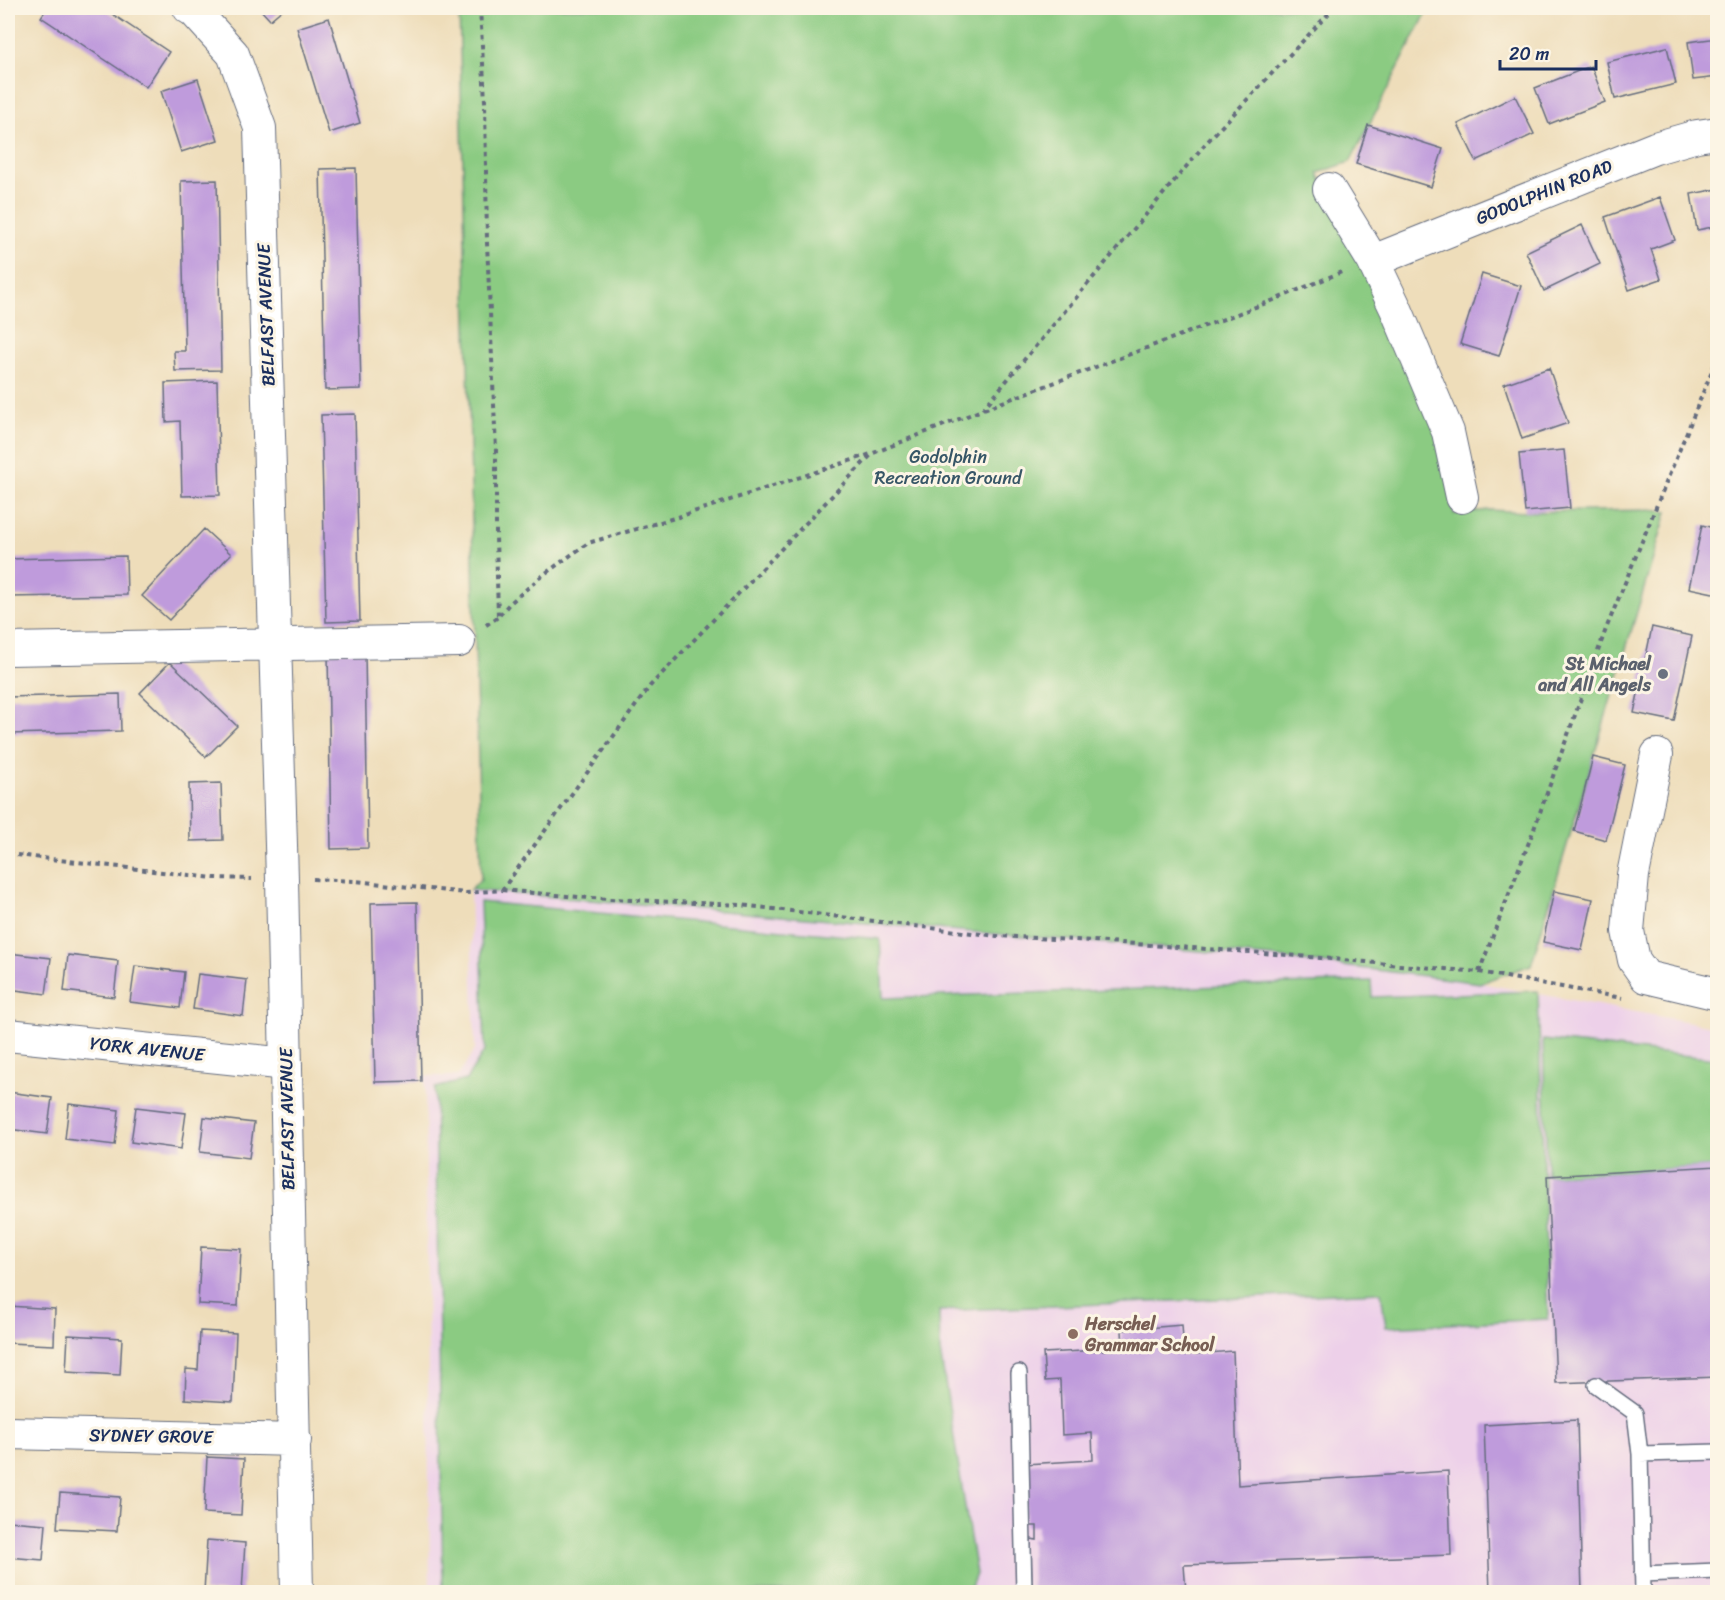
<svg xmlns="http://www.w3.org/2000/svg" width="1725" height="1600" font-family="Sriracha,sans-serif">
<rect width="100%" height="100%" fill="#fcf5e5"/>
<filter id="ink" filterUnits="userSpaceOnUse"><feTurbulence type="fractalNoise" baseFrequency=".0167" numOctaves="2"/><feDisplacementMap in="SourceGraphic" scale="12" xChannelSelector="R" yChannelSelector="G"/><feConvolveMatrix kernelMatrix="1 2 1 2 8 2 1 2 1" color-interpolation-filters="sRGB"/></filter>
<filter id="wash" filterUnits="userSpaceOnUse"><feTurbulence type="fractalNoise" baseFrequency=".008" numOctaves="4" result="noise"/><feDisplacementMap in="SourceGraphic" scale="24" xChannelSelector="R" yChannelSelector="G"/><feGaussianBlur stdDeviation="1.35" result="paint"/><feColorMatrix in="noise" values="0 0 0 0 0 0 0 0 0 0 0 0 0 0 0 0 0 1.4 0 .05"/><feComposite in="paint" operator="in"/></filter>
<g filter="url(#wash)">
<rect width="100%" height="100%" fill="#eeddba"/>
<path fill="#edd0e9" d="M470,890l801,67 209,26 237,44v565h-1287l-5,-516h33l17,-27z"/>
<path fill="#8bcb82" stroke="#537d70" stroke-width="1.5" d="M459,8h970l-79,154 -32,11 127,271 9,70 35,-4 38,2 124,-2 16,2 -136,453 -51,18 -209,-26 -801,-67 11,-11z
M480,902l400,37 3,59 488,-17 1,16 166,-6 10,328 -162,8 -5,-35 -442,19 1,40 36,223 -7,18h-526l-8,-504 31,-8 19,-30z
M1543,1040l174,19v107l-170,10z"/>
<g id="blocks">
<path fill="#bf9bdc" d="M47,8h56l66,44 -23,35 -105,-70z
M259,8h25l-14,12z
M329,18l31,105 -31,10 -32,-105z
M1718,38v39l-25,3 -5,-38z
M1667,47l9,37 -61,15 -8,-37z
M1591,66l14,36 -56,22 -14,-36z
M198,79l20,61 -37,12 -20,-61z
M1515,96l19,38 -58,27 -18,-37z
M1368,125l75,24 -12,38 -75,-23z
M356,168l5,221 -36,1 -5,-221z
M217,180l4,190 -46,1 -1,-20h11l-4,-170z
M1718,189v37l-21,4 -6,-36z
M1660,197l15,43 -24,9 10,30 -32,11 -24,-73z
M1582,225l18,39 -56,27 -18,-39z
M1482,274l39,12 -22,70 -39,-12z
M1549,368l19,55 -46,16 -18,-55z
M217,381l3,114 -38,1 -2,-75 -14,1 -1,-39z
M355,414l5,207 -34,1 -5,-207z
M1564,450l6,58 -45,4 -6,-58z
M1702,525l16,4v65l-29,-6z
M204,529l27,25 -62,66 -27,-24z
M126,556l1,39 -119,2v-38z
M1652,627l40,9 -18,85 -40,-8z
M365,651l3,197 -37,1 -3,-197z
M170,662l67,64 -31,31 -66,-64z
M120,694l1,37 -113,3v-37z
M1593,757l32,8 -19,75 -32,-9z
M221,783l2,57 -33,1 -1,-57z
M1554,891l39,8 -11,51 -39,-8z
M417,902l4,179 -46,1 -4,-179z
M8,953l43,5 -5,36 -38,-5z
M68,955l50,6 -4,36 -50,-6z
M135,966l49,6 -4,36 -50,-6z
M198,974l49,6 -4,36 -50,-7z
M8,1092l44,6 -5,36 -39,-5z
M69,1104l50,6 -4,35 -50,-6z
M136,1107l50,6 -5,36 -50,-7z
M204,1117l50,6 -5,35 -49,-6z
M1718,1166v211l-162,6 -9,-207z
M201,1247l40,2 -3,57 -40,-2z
M8,1306l47,3 -1,36 -46,-2z
M1182,1325l2,30 49,-4 5,134 210,-14 3,84 -267,10 2,27h-154l-1,-53 6,1v-14h-11l-1,-62 68,-4 -1,-27 -30,2 -2,-55 -15,1 -2,-28 80,-4 -1,-19z
M200,1331l36,2 -3,69 -48,-3 1,-30 12,1z
M68,1335l54,3 -2,37 -54,-3z
M1577,1420l5,172h-92l-6,-167z
M207,1457l37,2 -3,56 -37,-2z
M60,1493l60,4 -3,34 -60,-3z
M8,1521l38,3 -3,36 -35,-3z
M207,1540l38,3 -3,49h-38z"/>
</g>
</g>
<g filter="url(#ink)">
<use href="#blocks" fill-opacity="0" stroke="#656c7e" stroke-width="1.5"/>
<g fill="none" stroke-linecap="round" stroke-linejoin="round">
<defs>
<path id="lane" d="M1019,1373l5,219
M1596,1385l39,28 5,41 3,138
M1640,1454l78,-2
M1642,1574l76,-3"/>
<path id="street" d="M189,8l5,3 39,43 27,74 22,751 15,713
M1329,189l44,72 23,48 52,123 14,65
M1373,261l282,-113 42,-12 21,-3
M8,649l451,-8
M1657,755l-24,120 -5,56 6,29 12,17 72,17
M8,1035l278,29
M8,1433l287,7"/>
</defs>
<use href="#lane" stroke="#656c7e" stroke-width="18"/>
<use href="#street" stroke="#656c7e" stroke-width="34"/>
<path stroke="#656c7e" stroke-width="4" stroke-dasharray="4.5 4.5" stroke-linecap="butt" d="M480,8l5,93 2,142 9,208v85l2,81 11,-13 34,-29 45,-32 90,-26 193,-63 111,-44 224,-267 128,-135
M984,409l290,-109 70,-29
M486,625l12,-8
M8,854l206,24 38,1
M313,879l42,2 111,12 36,-3 148,-204 221,-231
M502,890l87,8 152,7 256,31 96,5 171,12 215,19 143,26
M1479,972l55,-143 72,-200 112,-273"/>
<use href="#lane" stroke="#fff" stroke-width="15"/>
<use href="#street" stroke="#fff" stroke-width="32"/>
</g>
</g>
<circle fill="#6b7280" stroke="#fcf5e5" stroke-width="2" cx="1663" cy="674" r="6"/>
<circle fill="#8d6e63" stroke="#fcf5e5" stroke-width="2" cx="1073" cy="1334" r="6"/>
<g text-anchor="middle" dominant-baseline="central" stroke-width="6" stroke-linejoin="round" paint-order="stroke">
<g font-size="18" fill="#1b2f5e" stroke="#fcf5e5">
<text transform="translate(1544 192) rotate(-22)">GODOLPHIN ROAD</text>
<text transform="translate(266 315) rotate(-92)">BELFAST AVENUE</text>
<text transform="translate(147 1049) rotate(6)">YORK AVENUE</text>
<text transform="translate(287 1119) rotate(-91)">BELFAST AVENUE</text>
<text transform="translate(151 1436) rotate(1)">SYDNEY GROVE</text>
</g>
<g font-size="18" fill="#375667" stroke="#fcf5e5">
<text x="948" y="457">Godolphin<tspan x="948" dy="21">Recreation Ground</tspan></text>
</g>
<g font-size="18" font-weight="bold" fill="#5b616d" stroke="#fcf5e5" text-anchor="end">
<text x="1651" y="664">St Michael<tspan x="1651" dy="21">and All Angels</tspan></text>
</g>
<g font-size="18" font-weight="bold" fill="#785e54" stroke="#fcf5e5" text-anchor="start">
<text x="1085" y="1324">Herschel<tspan x="1085" dy="21">Grammar School</tspan></text>
</g>
</g>
<rect width="1725" height="1600" fill="none" stroke="#fcf5e5" stroke-width="30"/>
<path d="M1500 60v9h96v-9" fill="none" stroke="#1b2f5e" stroke-width="3"/>
<text x="1509" y="60" font-size="18" fill="#1b2f5e" stroke="#fcf5e5" stroke-width="4.5" paint-order="stroke">20 m</text>
</svg>
